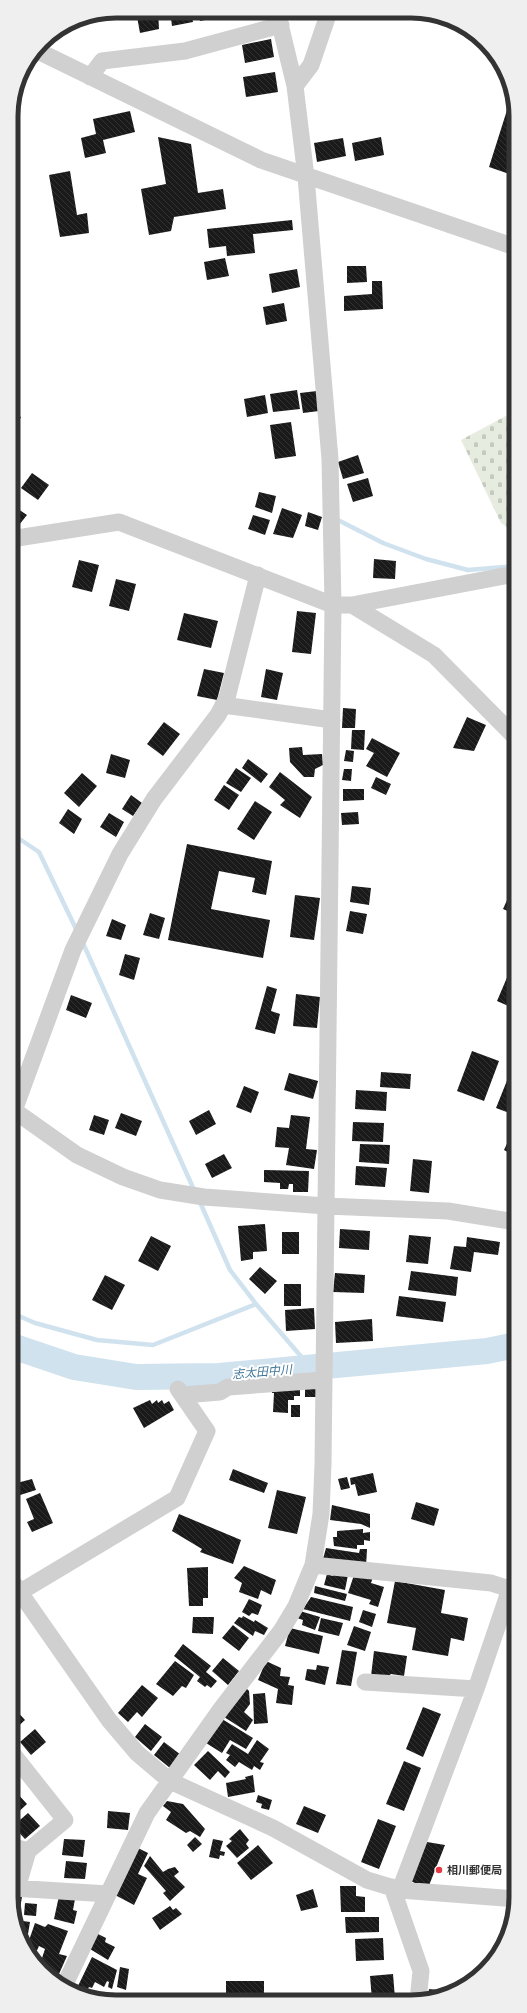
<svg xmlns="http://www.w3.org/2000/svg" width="527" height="2013" font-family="'Archivo Narrow','Noto Sans JP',sans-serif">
<defs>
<pattern id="cemetery-stones" width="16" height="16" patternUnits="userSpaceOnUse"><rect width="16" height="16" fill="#e6ecdf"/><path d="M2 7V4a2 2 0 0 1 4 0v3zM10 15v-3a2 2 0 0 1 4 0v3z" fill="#c6cbc0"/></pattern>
<pattern id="building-back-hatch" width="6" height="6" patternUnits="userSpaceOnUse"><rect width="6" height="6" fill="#1a1a1a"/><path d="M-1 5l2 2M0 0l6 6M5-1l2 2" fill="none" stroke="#333"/></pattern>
</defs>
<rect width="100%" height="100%" fill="#fff"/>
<path fill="url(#cemetery-stones)" d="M515,411v122l-14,-10 -40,-83z"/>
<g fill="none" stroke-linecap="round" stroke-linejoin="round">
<path stroke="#cfe2ee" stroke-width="4.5" d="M336,519l47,24 43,16 42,11 47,-4
M12,834l27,18 38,79
M82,941l113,251
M199,1200l31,70 26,34 55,64
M12,1313l23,10 62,17 56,5 103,-41"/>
<path stroke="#cfe2ee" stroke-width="26" d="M12,1346l62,21 62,10 83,-1 268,-25 29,-6"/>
</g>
<path fill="url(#building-back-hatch)" d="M136,11h22l1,18 -19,4z
M170,11h21l2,11 -21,4z
M198,12h22l1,5 -21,4z
M240,12h22v3l-21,4z
M271,39l3,18 -29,6 -3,-18z
M275,72l3,20 -32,5 -3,-20z
M508,107l7,3v66l-26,-9z
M130,111l5,21 -32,8 3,13 -21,5 -4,-20 15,-4 -3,-15z
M158,137l33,7 7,49 25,-4 3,20 -52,8 -3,14 -22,4 -8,-46 25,-5z
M381,137l3,18 -29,6 -3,-18z
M343,138l3,18 -29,6 -3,-19z
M70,171l7,44 10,-2 2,20 -29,4 -11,-62z
M292,220l1,10 -40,4 2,19 -28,3 -1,-10 -17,2 -2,-19z
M225,258l4,18 -22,4 -3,-18z
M347,266h19l1,16 -20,1z
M297,269l3,18 -28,6 -3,-19z
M372,281h10l1,28 -39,2v-15l28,-2z
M284,303l3,18 -21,4 -3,-18z
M297,390l3,19 -27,3 -3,-18z
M317,391l2,20 -16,2 -3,-20z
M265,395l3,18 -21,4 -3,-18z
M11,412l10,5 -10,20z
M291,422l5,34 -21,3 -5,-34z
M358,455l6,18 -21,6 -5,-17z
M32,473l17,12 -11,15 -17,-12z
M368,478l5,18 -20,6 -6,-18z
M259,492l17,4 -4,17 -17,-6z
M15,507l12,8 -12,15 -4,-3v-15z
M282,508l20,7 -9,23 -20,-4z
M308,512l14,5 -4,13 -13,-4z
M253,515l17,5 -5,15 -17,-6z
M374,559l22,2 -1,18 -22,-1z
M79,560l20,5 -7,27 -20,-5z
M116,579l20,5 -7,27 -20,-5z
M297,611l19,2 -5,41 -19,-2z
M184,613l34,8 -7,27 -34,-8z
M204,669l20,4 -7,27 -20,-4z
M266,669l17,4 -6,27 -16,-3z
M343,708l13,1 -1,19h-13z
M467,717l19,8 -12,26 -21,-3z
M164,722l16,12 -17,22 -16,-12z
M352,730h13l-1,20 -13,-1z
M372,738l28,15 -13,24 -21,-11 8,-13 -8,-4z
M302,747l1,8 19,-1 1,11 -8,4 -1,8h-10l-14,-15 -1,-14z
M346,750l8,1 -1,11 -9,-1z
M111,754l19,6 -5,18 -19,-5z
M248,759l20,15 -7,9 -19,-15z
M236,768l15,10 -10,14 -15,-9z
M344,769h8l-1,12 -9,-1z
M280,772l32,25 -12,21 -20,-13 5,-5 -16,-13z
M82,773l15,13 -18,21 -15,-14z
M376,777l15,7 -5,11 -15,-7z
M224,785l15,10 -10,15 -15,-10z
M343,789h21v11l-21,1z
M131,795l11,8 -9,13 -11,-7z
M255,801l17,11 -18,28 -17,-11z
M68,809l14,10 -8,15 -15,-11z
M358,812l1,12 -17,1 -1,-12z
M109,813l15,9 -8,15 -16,-10z
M187,844l85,17 -6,34 -14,-3 3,-14 -36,-7 -8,38 59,11 -7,38 -95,-18z
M352,886l19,2 -2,17 -19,-3z
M513,887l2,1v26l-12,-5z
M295,895l25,3 -6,42 -24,-3z
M350,911l17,3 -4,20 -17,-3z
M150,913l15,5 -6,21 -16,-4z
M112,919l14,6 -5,15 -15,-4z
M125,954l15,4 -6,22 -15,-5z
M514,961l1,1v47l-18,-8z
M267,986l10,3 -6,22 9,3 -5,20 -20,-5z
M296,994l24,3 -3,31 -24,-2z
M71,995l21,8 -6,15 -20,-8z
M472,1051l27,10 -15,40 -27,-10z
M381,1072l30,2 -1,15 -30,-2z
M289,1073l29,8 -5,18 -29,-9z
M508,1078l7,3v34l-19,-7z
M244,1086l15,6 -8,21 -15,-6z
M356,1090l31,2 -1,19 -31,-2z
M209,1110l7,14 -20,11 -7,-14z
M121,1113l21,8 -6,15 -21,-8z
M94,1115l15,5 -5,15 -15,-5z
M291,1115l19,2 -4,32 11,1 -3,19 -28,-4 3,-17 -14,-1 2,-20 12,1z
M353,1122l31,1 -1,19 -31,-1z
M515,1126v30l-11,-6z
M360,1144l30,1 -1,19 -30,-2z
M224,1154l8,14 -20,10 -7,-14z
M413,1159l19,2 -3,32 -19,-2z
M356,1166l31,2 -2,19 -30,-2z
M264,1170l45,1 -1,21h-15v-8h-4l-1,5h-8v-6l-16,-1z
M265,1224l2,27 -14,1v7l-12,2 -3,-35z
M340,1229l30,2 -1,19 -30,-2z
M282,1232h17v22h-17z
M409,1235l22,2 -3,27 -22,-2z
M151,1236l20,10 -13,25 -20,-10z
M467,1237l33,5 -2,13 -24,-3 -3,20 -21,-3 4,-23 12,1z
M260,1267l17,14 -12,13 -16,-15z
M411,1271l47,6 -2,19 -48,-6z
M335,1273l30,2 -1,18 -31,-1z
M105,1275l20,10 -13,25 -20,-10z
M284,1284h17v22h-17z
M399,1296l47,6 -3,20 -47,-6z
M314,1308l1,21 -29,2 -1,-21z
M372,1319l1,22 -37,2 -1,-21z
M305,1384h11v13h-11z
M272,1386l28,1v9h-6v4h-6v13l-15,-1 1,-19h-2z
M150,1400l2,4 5,-4 1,3 4,-3 2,4 5,-3 5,9 -30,18 -11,-20z
M291,1405h9v12h-9z
M233,1469l35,14 -4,10 -35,-13z
M373,1473l4,19 -19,4 -3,-12 -4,1 -1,-7z
M347,1477l3,11 -9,2 -3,-11z
M32,1479l4,11 -19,6 -4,-12z
M277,1490l29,7 -9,37 -29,-6z
M40,1493l13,30 -21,9 -5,-10 7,-3 -8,-20z
M12,1495l4,13 -4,3z
M416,1502l23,7 -5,17 -23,-7z
M332,1505l38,9v14l-9,-4 -31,-4z
M179,1514l62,26 -8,24 -33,-12 2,-3 -30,-18z
M363,1529v4l7,-1v9l-6,-1v5h-7v4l-23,-3 -1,-9h4v-6z
M326,1548l33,5 1,-4h7l-1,18 -43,-8z
M244,1566l32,14 -5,15 -10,-5 -3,9 -19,-7 3,-9 -8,-5z
M208,1567v31h-5v8h-14l-2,-38z
M334,1572l14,3 -3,15 -21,-5 3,-11 6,2z
M355,1572l18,5 -2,6 13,4 -6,20 -9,-3 2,-4 -23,-7z
M395,1581l50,9 -4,23 27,5 -4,23 -13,-3 -3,18 -36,-6 4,-22 -29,-5z
M315,1586l32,8 -2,7 -31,-8z
M311,1597l42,10 -3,14 -47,-12z
M249,1599l13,6 -4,10 -6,-2 -3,3 -7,-4z
M363,1610l13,4 -4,13 -13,-5z
M300,1611l20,6 -5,13 -13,-5 1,-5 -6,-2z
M243,1616l11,6 1,-2 13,8 -4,7 -9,-4 -2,5 -19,-13 5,-6 3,1z
M193,1617h21l-1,17 -21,-1z
M321,1618l22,5 -4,13 -21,-5z
M233,1625l16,13 -10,13 -17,-13z
M354,1626l17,6 -6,19 -18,-6z
M290,1628l33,8 -4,18 -34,-8z
M183,1644l28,22 -5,6 11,9 -6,7 -4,-3 -2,2 -8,-6 3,-4 -26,-21z
M342,1650l15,2 -6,34 -15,-2z
M374,1651l33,5 -3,20 -13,-2 -5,4 -15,-2z
M223,1658l16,13 -11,14 -16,-14z
M175,1661l19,14 -8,13 -4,-2 -9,10 -17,-12z
M266,1661l15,7 -1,8 10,1 -2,8 6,1 -2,19 -16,-2 2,-14 -20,-9z
M317,1665l12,2 -4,18 -20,-5 2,-11 9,1z
M142,1685l16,13 -16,19 -5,-5 -9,10 -10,-9z
M245,1687l4,4 1,13 -6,8 9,8 -7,11 -22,-14z
M265,1693l3,30 -14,1 -1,-30z
M423,1707l18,7 -18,43 -17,-8z
M14,1708l11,12 -13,12v-22z
M222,1719l31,19 -7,11 -16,-9 -8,13 -16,-10z
M145,1724l17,13 -11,14 -16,-14z
M35,1729l11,13 -15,13 -11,-13z
M257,1740l12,9 -9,13 4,1 -4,7 -6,-4 -2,4 -13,-8 -4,5 -9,-7 4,-5 -4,-2 6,-9 16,10z
M164,1742l17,13 -11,13 -16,-13z
M208,1751l22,21 -5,6 -7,-7 -8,9 -16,-15z
M404,1761l17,7 -17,43 -18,-7z
M253,1775l2,17 -27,5 -2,-14 20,-4 -1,-2z
M16,1792l11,12 -15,14v-23z
M258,1795l14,5 -3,10 -8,-2 1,-4 -6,-2z
M167,1801l16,3 22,25 -5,8 -10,-6 -4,2 -20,-13 5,-8 -8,-6z
M304,1806l22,9 -8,18 -22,-9z
M108,1811l22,2 -2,17 -21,-2z
M28,1813l12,13 -15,13 -12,-13z
M378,1819l18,7 -17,43 -18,-7z
M240,1829l9,11 -3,4 3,4 -12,10 -11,-12 6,-5 -3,-2z
M195,1837l7,7 -9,8 -6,-7z
M64,1839l21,1 -2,17 -21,-2z
M213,1839l10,2 -3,10 5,1 -1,4 -4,-1 -1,4 -10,-2z
M427,1842l18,3 -17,43 -18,-7z
M258,1845l15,18 -22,17 -14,-17z
M138,1848l10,5 -10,21 9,4 -13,27 -19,-10z
M150,1856l13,16 5,-3 7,-2 4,5 -5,4 11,11 -15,14 -7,-8 3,-2 -22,-25z
M66,1861l21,2 -2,16 -21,-1z
M340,1886h16v10l9,1v15h-24z
M313,1889l5,18 -17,4 -5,-16z
M14,1896l8,1 -3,17 -6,-1z
M59,1896l16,3 -2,11 4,1 -3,13 -20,-5z
M25,1903l12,1 -1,12 -12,-1z
M170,1906l3,4 3,-2 6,6 -22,16 -8,-12z
M345,1917h34v15l-33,1z
M16,1920l14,2 -2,12 -10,-2z
M35,1923l10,4 3,-3 20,7 -9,23 8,2 -8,18 -19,-10 5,-15 -6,-3 -6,13 -7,-10z
M98,1934l8,4 -1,4 10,5 -7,13 -18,-11z
M383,1938l1,22 -28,1 -1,-22z
M92,1957l25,13 -5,19 -4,-2 1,-5 -2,-1 -3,6 -9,-5 -3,6 -3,-1 -2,3 -9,-4z
M120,1967l9,2 -3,21 -9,-3z
M393,1974l2,24 -23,2 -2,-24z
M226,1981h38v20l-38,-1z
M429,1989l18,2v3l-19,6z
M93,1994l8,6 -10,-2z"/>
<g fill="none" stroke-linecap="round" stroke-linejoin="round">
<path stroke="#d0d0d0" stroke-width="17" d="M36,50l225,110 254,87
M90,77l12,-16 83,-10 96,-26
M295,86l16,-21 18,-53
M11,539l108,-17 214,83h19l163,-31
M352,605l82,50 81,82
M223,705l109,15
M12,1109l65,46 46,22 37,13 44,7 122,9 122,5 68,11
M12,1116l61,-166 47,-96 34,-55 64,-84 9,-17 31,-123
M183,1395l37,-3 8,-5 95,-7
M313,1565l178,18 25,8
M12,1581l97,139 28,33 33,28 103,47 94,52 33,10 116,9
M12,1597l165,-99 30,-67 -29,-42
M365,1682l111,7
M12,1753l53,67 -37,31 -11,37
M12,1846l16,5
M392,1887l29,84 -3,30
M12,1888l96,6
M400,1890l76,-201 34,-100
M65,1984l82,-171 74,-104 60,-78 15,-25 17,-41 8,-51 2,-50 10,-859 -3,-146 -24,-282 -11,-91 -18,-74"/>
</g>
<circle fill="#e63946" stroke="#fff" stroke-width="1.5" cx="439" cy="1870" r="4"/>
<g text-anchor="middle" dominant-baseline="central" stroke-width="4" stroke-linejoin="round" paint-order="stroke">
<g font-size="11" font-weight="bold" fill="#333" stroke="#fff" text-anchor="start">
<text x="447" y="1870">相川郵便局</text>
</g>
<g font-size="12" font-style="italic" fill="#3f7597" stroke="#fff">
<text transform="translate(262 1372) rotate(-5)">志太田中川</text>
</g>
</g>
<path d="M0 0H527V2013H0ZM116 18H411A98 98 0 0 1 509 116V1897A98 98 0 0 1 411 1995H116A98 98 0 0 1 18 1897V116A98 98 0 0 1 116 18Z" fill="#efefef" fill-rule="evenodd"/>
<path fill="none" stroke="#333" stroke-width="5" d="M116 18H411A98 98 0 0 1 509 116V1897A98 98 0 0 1 411 1995H116A98 98 0 0 1 18 1897V116A98 98 0 0 1 116 18Z"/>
</svg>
